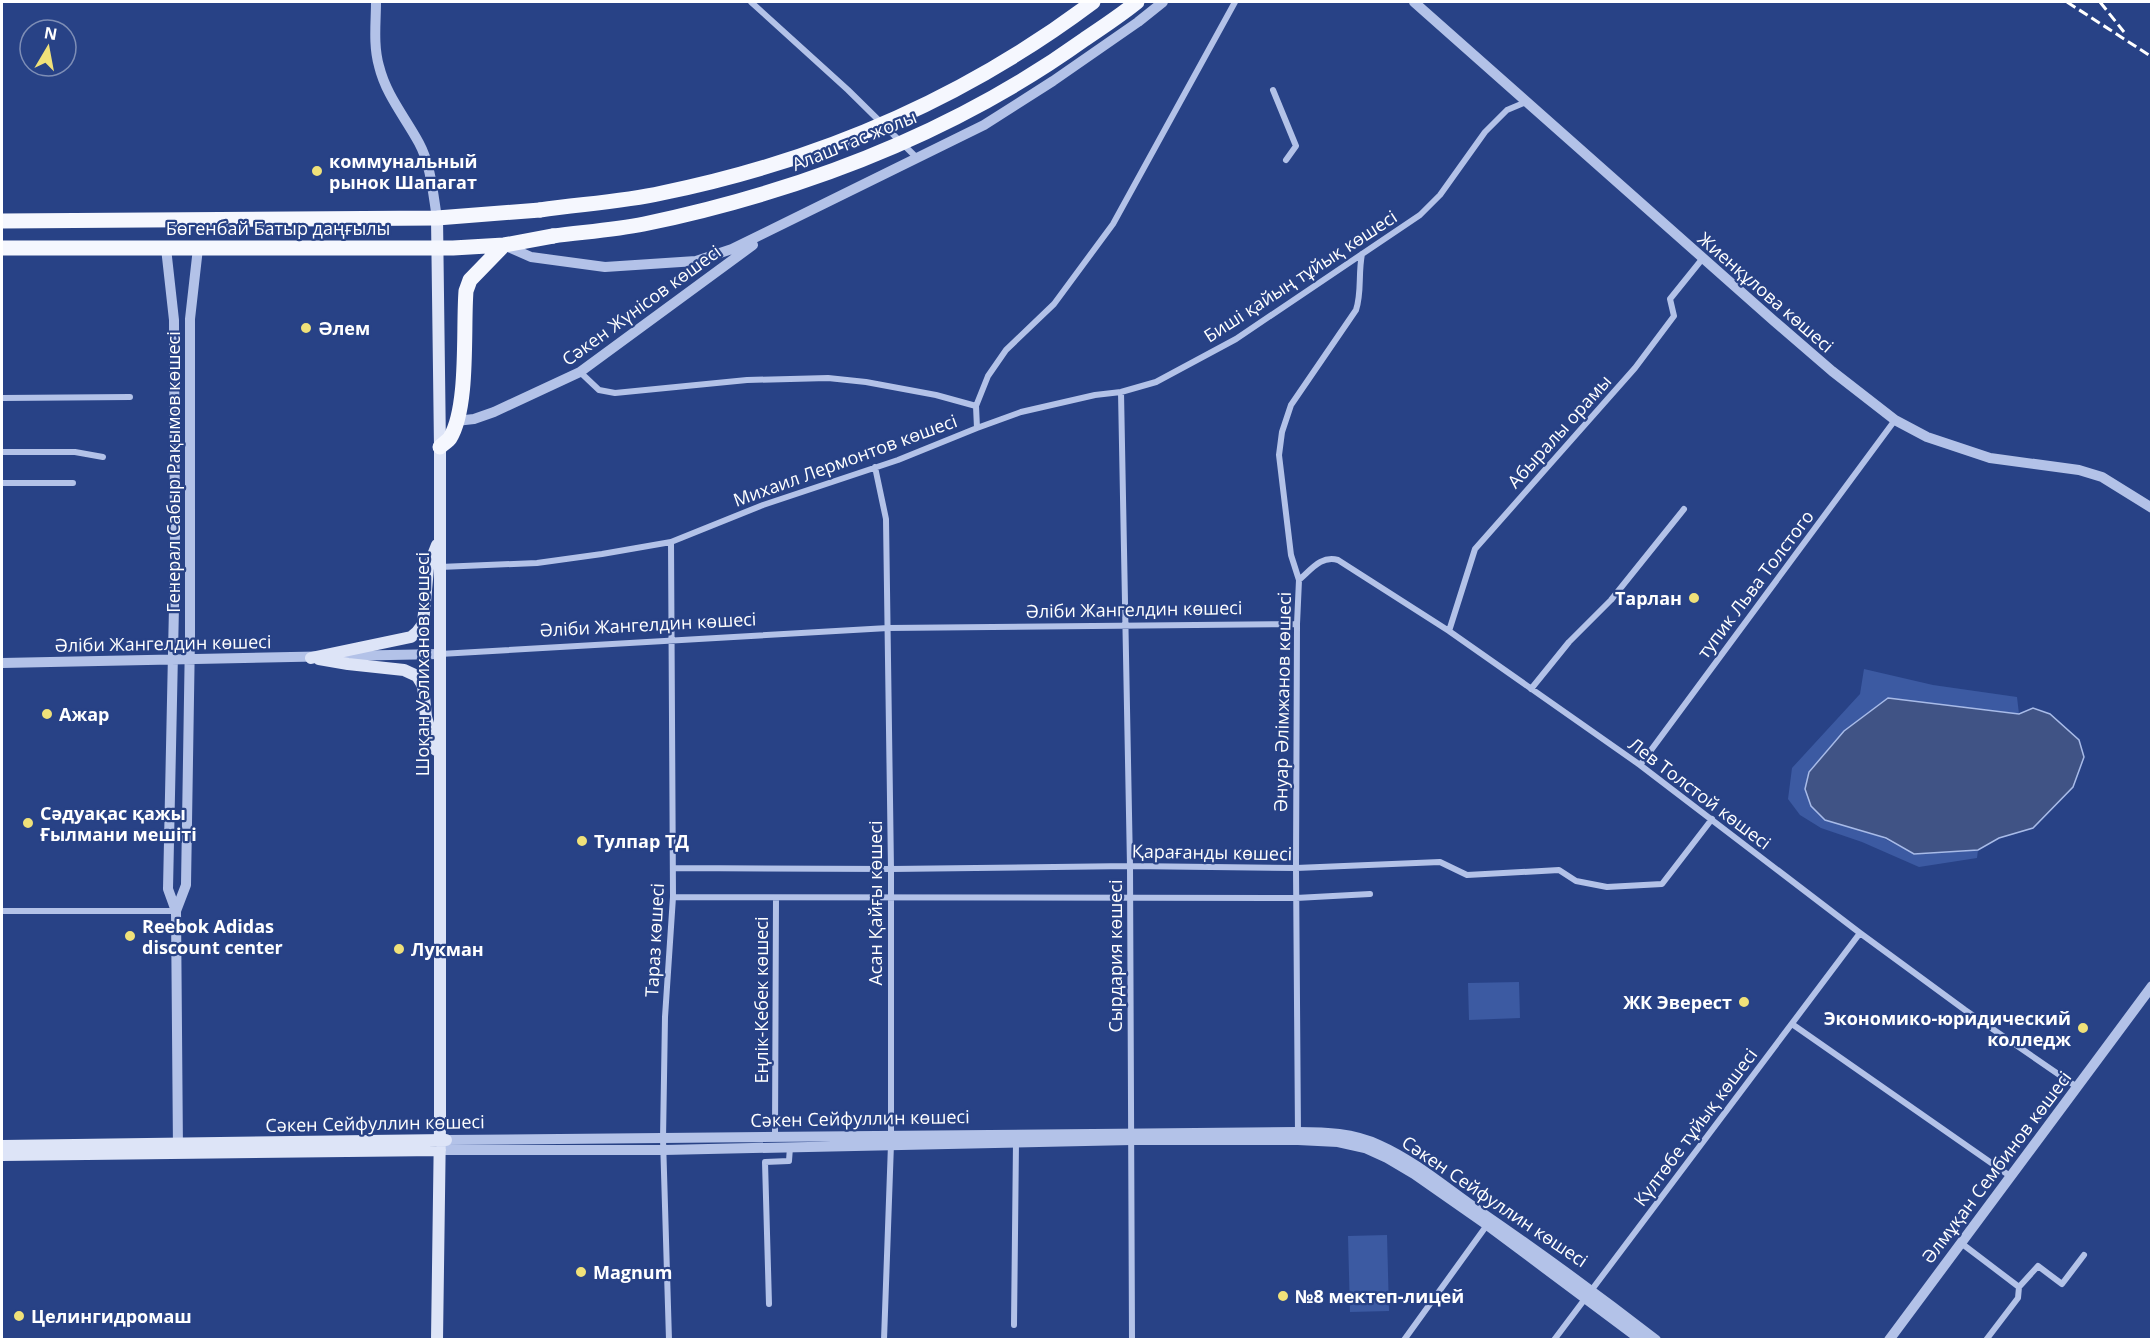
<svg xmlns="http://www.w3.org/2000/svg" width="2153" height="1341" font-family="'Open Sans',sans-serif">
<rect width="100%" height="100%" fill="#284286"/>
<path fill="#3c5aa2" d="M1864,669l69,16 84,12 2,17 -131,-16 -54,44 -25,30 -4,17 20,31 56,17 33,17 64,-4 -1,8 -58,9 -57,-25 -41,-14 -21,-13 -12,-16 4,-31 68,-74z
M1519,982l1,36 -51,2 -1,-37z
M1387,1235l2,76 -39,1 -2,-76z"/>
<path fill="#405385" stroke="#a8bbe8" stroke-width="1.5" d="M1888,698l131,16 14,-6 17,6 29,26 5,17 -11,30 -40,41 -34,10 -21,12 -64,4 -28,-16 -61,-18 -14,-14 -6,-17 4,-17 35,-41z"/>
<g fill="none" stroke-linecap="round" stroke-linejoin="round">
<path stroke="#b3c2e8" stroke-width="6" d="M751,2l97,88 69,68
M1273,90l23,56 -10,14
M580,372l19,18 16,3 132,-13 81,-2 38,4 70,13 40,11
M1121,392l9,474 2,474
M2,398l128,-1
M977,428l44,-16 74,-17 26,-3 35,-10 80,-43 184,-124 20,-20 45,-63 22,-22 19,-8
M2,452h73l28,5
M875,467l11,52 5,350v275l-7,196
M2,483h71
M440,567l97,-4 65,-9 69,-12 92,-37 135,-45 79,-32 -1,-22 12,-30 18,-26 48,-46 59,-80 122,-222
M1299,580c12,-10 22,-25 39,-20l111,71 191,134 220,168 105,77 112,77
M1449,631l26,-82 160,-181 39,-52 -4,-17 33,-41
M440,654l448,-26 409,-4
M1531,689l38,-47 42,-42 73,-91
M1640,765l255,-345
M673,868l218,1 239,-3 166,2 144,-6 27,13 92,-5 17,11 31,6 55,-3 50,-65
M673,897l623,1 74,-4
M2,911h174
M1792,1024l218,152
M1298,1135l-2,-267 1,-244 2,-44 -8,-25 -12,-100 3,-23 9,-27 65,-95c6,-18 2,-36 6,-56
M775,1137l1,-239
M1961,1243l58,44
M769,1304l-4,-142 24,-1 1,-14
M1014,1325l2,-183
M669,1340l-6,-201 2,-122 8,-120 -2,-355
M1404,1340l83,-115
M1554,1340l306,-407
M1986,1340l32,-42 1,-11 19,-21 24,18 22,-29"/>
<path stroke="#b3c2e8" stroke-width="10" d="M376,2c0,20 -3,43 3,64 7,29 26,51 40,77 12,22 14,51 18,75
M1414,2l360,319 58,50 63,49 32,17 63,21 89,12 23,7 50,31
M504,245l27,12 74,10 91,-6 36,-12 252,-124 69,-44 85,-59 25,-20
M166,248l8,72 1,239 -7,330 8,22 2,240
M456,421l18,-2 20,-7 86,-40 173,-127
M2,663l438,-9
M176,911l10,-26 4,-249v-317l8,-71
M446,1140l852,-8c28,0 55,1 81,13 36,16 67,43 99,65 61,42 120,85 178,130
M440,1150h224l468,-10h166l40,2 27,6 22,10 27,16 73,51 154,115
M1889,1340l263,-354"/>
<path stroke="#dde4f7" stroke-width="12" d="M437,218l3,229v678l-3,215
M311,658l100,-21 6,-5 6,-8 5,-56 9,-23
M319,659l29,5 56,6 13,6 6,10 3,31 10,33
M2,1146l444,-6
M2,1155l438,-5"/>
<path stroke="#f5f7fe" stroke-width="15" d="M2,221l435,-3 103,-8
M2,248h451l51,-3 49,-9
M440,447c3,-3 8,-6 10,-9 19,-31 13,-109 16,-147l4,-11 34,-35"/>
<path stroke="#fff" stroke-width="3" stroke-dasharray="10 4.5" stroke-linecap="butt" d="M2067,2l85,55
M2100,2l24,30"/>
<path stroke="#f5f7fe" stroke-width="15" d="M540,210c41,-6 82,-8 122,-17 157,-32 303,-95 431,-191
M553,236c30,-4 61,-6 91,-12 158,-33 310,-91 441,-185 18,-12 36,-24 52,-37"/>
</g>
<g fill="#f0e179" stroke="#284286" stroke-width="2">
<circle cx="317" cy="171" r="6"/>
<circle cx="306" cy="328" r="6"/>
<circle cx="1694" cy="598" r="6"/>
<circle cx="47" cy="714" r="6"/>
<circle cx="28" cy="823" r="6"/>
<circle cx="582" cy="841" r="6"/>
<circle cx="130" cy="936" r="6"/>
<circle cx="399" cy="949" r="6"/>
<circle cx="1744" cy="1002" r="6"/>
<circle cx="2083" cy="1028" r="6"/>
<circle cx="581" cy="1272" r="6"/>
<circle cx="1283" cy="1296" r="6"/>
<circle cx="19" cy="1316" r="6"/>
</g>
<g text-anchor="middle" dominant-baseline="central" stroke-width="4.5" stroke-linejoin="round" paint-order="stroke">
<g font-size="18" fill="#fff" stroke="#284286">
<text transform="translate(854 140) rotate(-22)">Алаш тас жолы</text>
<text x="278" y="228">Бөгенбай Батыр даңғылы</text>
<text transform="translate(1300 276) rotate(-33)">Биші қайың тұйық көшесі</text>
<text transform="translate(1766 292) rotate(41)">Жиенқұлова көшесі</text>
<text transform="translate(641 305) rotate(-36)">Сәкен Жүнісов көшесі</text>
<text transform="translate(1559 431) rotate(-48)">Абыралы орамы</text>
<text transform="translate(845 460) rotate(-20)">Михаил Лермонтов көшесі</text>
<text transform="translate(173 472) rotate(-90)">Генерал Сабыр Рақымов көшесі</text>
<text transform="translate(1755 584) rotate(-53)">тупик Льва Толстого</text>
<text transform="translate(1134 609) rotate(-1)">Әліби Жангелдин көшесі</text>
<text transform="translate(648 624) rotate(-3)">Әліби Жангелдин көшесі</text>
<text transform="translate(163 643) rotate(-1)">Әліби Жангелдин көшесі</text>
<text transform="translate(422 664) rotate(-90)">Шоқан Уәлиханов көшесі</text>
<text transform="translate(1282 702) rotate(-89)">Әнуар Әлімжанов көшесі</text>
<text transform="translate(1700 793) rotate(37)">Лев Толстой көшесі</text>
<text transform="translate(1212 852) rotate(1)">Қарағанды көшесі</text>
<text transform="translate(875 903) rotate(-90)">Асан Қайғы көшесі</text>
<text transform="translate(654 940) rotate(-87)">Тараз көшесі</text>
<text transform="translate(1115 956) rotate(-90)">Сырдария көшесі</text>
<text transform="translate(761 1000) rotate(-90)">Еңлік-Кебек көшесі</text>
<text transform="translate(860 1118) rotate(-1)">Сәкен Сейфуллин көшесі</text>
<text transform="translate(375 1123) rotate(-1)">Сәкен Сейфуллин көшесі</text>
<text transform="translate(1695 1127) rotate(-53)">Күлтөбе тұйық көшесі</text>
<text transform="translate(1996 1167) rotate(-53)">Әлмұқан Сембинов көшесі</text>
<text transform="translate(1495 1201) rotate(34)">Сәкен Сейфуллин көшесі</text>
</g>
<g font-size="18" font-weight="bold" fill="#fff" stroke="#284286" text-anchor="start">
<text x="329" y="161">коммунальный<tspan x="329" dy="21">рынок Шапагат</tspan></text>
<text x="318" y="328">Әлем</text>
<text x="1682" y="598" text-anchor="end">Тарлан</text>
<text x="59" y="714">Ажар</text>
<text x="40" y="813">Сәдуақас қажы<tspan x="40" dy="21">Ғылмани мешіті</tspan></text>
<text x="594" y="841">Тулпар ТД</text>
<text x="142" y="926">Reebok Adidas<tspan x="142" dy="21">discount center</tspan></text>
<text x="411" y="949">Лукман</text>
<text x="1732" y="1002" text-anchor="end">ЖК Эверест</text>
<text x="2071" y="1018" text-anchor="end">Экономико-юридический<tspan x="2071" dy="21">колледж</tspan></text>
<text x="593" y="1272">Magnum</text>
<text x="1295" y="1296">№8 мектеп-лицей</text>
<text x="31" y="1316">Целингидромаш</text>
</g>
</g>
<rect width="2153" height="1341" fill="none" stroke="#ffffff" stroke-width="6"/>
<g transform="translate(48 48) rotate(10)"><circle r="28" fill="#284286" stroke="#7e8eb6" stroke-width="1.5"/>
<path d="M0-4.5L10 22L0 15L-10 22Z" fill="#f0e179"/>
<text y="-9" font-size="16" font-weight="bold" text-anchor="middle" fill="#ffffff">N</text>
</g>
</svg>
